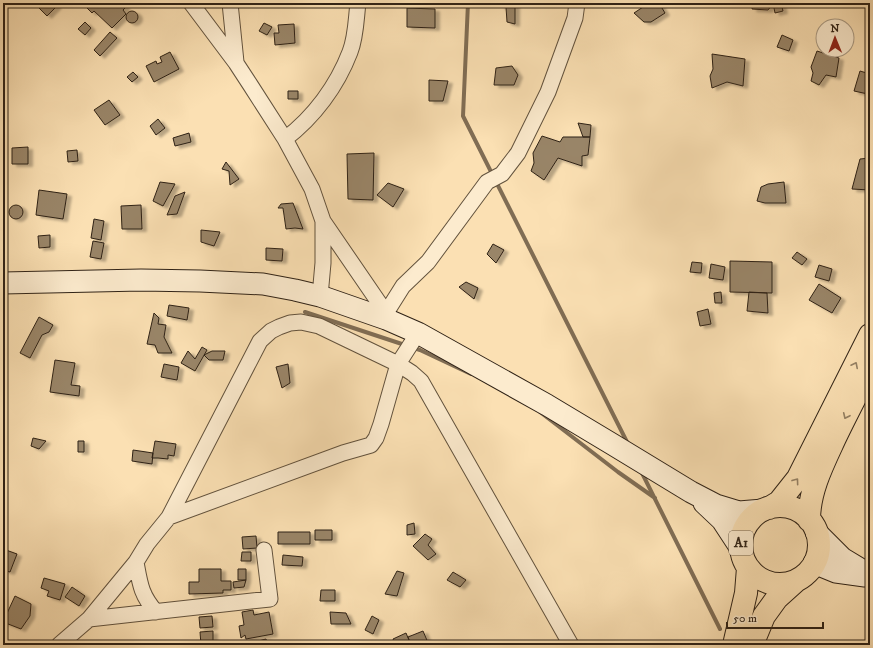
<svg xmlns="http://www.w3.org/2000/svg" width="873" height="648" font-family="'IM FELL DW Pica',serif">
<defs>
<filter id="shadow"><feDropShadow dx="4.5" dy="2.5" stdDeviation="1" flood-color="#0004"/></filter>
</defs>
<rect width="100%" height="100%" fill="#fbe0b3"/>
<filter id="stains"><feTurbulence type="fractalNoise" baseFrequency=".005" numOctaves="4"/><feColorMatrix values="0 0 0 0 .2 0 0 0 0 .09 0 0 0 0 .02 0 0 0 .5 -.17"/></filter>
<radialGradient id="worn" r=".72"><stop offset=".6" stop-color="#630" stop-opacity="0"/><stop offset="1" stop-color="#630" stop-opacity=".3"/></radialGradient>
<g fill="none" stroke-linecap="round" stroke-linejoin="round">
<path stroke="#806d54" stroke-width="4" d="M468,3l-5,113 165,328
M305,312l115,38 51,24
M540,412l78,60 37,26
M641,471l79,158"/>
</g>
<path fill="#998568" stroke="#2f2216" filter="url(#shadow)" d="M34,3h20l3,3 -10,10z
M91,3h31l4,4 -3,3 3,4 -14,14 -18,-17 -2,2 -5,-5z
M501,3h14v21l-8,-2 -1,-15h-5z
M649,3h10l6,10 -14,9h-7l-10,-9z
M753,3h15l4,2 -4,5 -16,-1z
M773,3h8l2,8 -8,2z
M407,8l28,1v19l-28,-1z
M126 17a6 6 0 1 1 12 0a6 6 0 1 1-12 0Z
M85,22l6,6 -6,7 -7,-6z
M264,23l8,4 -5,8 -8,-4z
M294,24l1,19 -20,2 -1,-12h5l-1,-8z
M110,32l7,6 -17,18 -6,-6z
M782,35l11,5 -4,11 -12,-4z
M817,51l22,7 -3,19 -10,-2 -7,10 -8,-4 2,-8 -2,-6z
M170,52l9,17 -25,13 -8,-16 10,-5 1,3 5,-2 -2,-5z
M712,54l33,5 -2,27 -16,-4 -15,6 -2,-12 3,-7z
M512,66l6,9 -4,10h-20l2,-17z
M860,71l10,3v12l-2,8 -14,-3z
M133,72l5,5 -6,5 -5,-5z
M429,80l19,1 -5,20h-14z
M288,91h10v8h-10z
M109,100l11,15 -15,10 -11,-15z
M158,119l7,9 -9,7 -6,-9z
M578,123l13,2 -1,12h-7z
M189,133l2,9 -16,4 -2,-8z
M542,136l18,6 3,-5h27l-2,18 -6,1v10l-24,-8 -14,22 -13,-9 3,-8 -1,-10z
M28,147v17h-16v-16z
M77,150l1,11 -10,1 -1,-11z
M374,153l-1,47 -25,-1 -1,-45z
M870,158v32l-18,-1 8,-30z
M226,162l13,17 -9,6 -1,-14 -7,-2z
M160,182l15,2 -12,22 -10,-5z
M784,182l2,21h-21l-8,-2 4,-14 7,-3z
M388,183l16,6 -11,18 -16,-12z
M39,190l28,4 -4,25 -27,-4z
M185,192l-8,22 -10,1 8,-19z
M293,203l10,26 -8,-1 -9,1 -3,-21h-5l3,-4z
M9 212a7 7 0 1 1 14 0a7 7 0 1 1-14 0Z
M141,205l1,24h-20l-1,-23z
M94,219l10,2 -3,19 -10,-2z
M201,230l19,2 -6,14 -13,-4z
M50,235v12l-11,1 -1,-12z
M93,241l11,2 -3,16 -11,-2z
M493,244l11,6 -8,13 -9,-9z
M266,248l17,1 -1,12 -16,-1z
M797,252l10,7 -5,6 -10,-7z
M730,261l42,1v31l-42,-1z
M692,262l10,1 -1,10 -11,-1z
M711,264l14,3 -2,13 -14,-2z
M819,265l13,4 -3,12 -14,-4z
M466,282l12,6 -4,11 -15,-12z
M819,284l22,14 -9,15 -23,-13z
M721,292l1,11h-7l-1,-10z
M749,292l18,1 1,20 -21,-2z
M169,305l20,3 -2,12 -20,-4z
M708,309l3,15 -11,2 -3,-14z
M154,313l5,5 -1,6 8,1 -2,12 8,16h-14l-3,-8 -8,-1z
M39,317l14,8 -4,7 -7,3 -12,23 -10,-5z
M202,347l5,3 -12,21 -14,-8 7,-12 7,8z
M212,351h13l-2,9h-14l-5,-5z
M55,360l20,3 -4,22 9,1 -1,10 -29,-4z
M164,364l15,3 -2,13 -16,-3z
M288,364l2,19 -8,5 -6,-21z
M33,438l13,3 -7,8 -8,-3z
M78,441h6v11h-6z
M155,441l21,3 -2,12 -6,-1v4l-10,-1h-6z
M133,450l20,3 -1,11 -20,-3z
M414,523l1,11 -8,1v-10z
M315,530h17v10h-17z
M278,532h32v12h-32z
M425,534l7,5 -4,6 8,9 -8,6 -15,-14z
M256,536l1,12 -14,1 -1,-12z
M6,550l11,4 -7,18 -7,-2v-11z
M242,552h9v9h-10z
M283,555l20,2 -1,9 -20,-1z
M199,569h22v12h10v9h-8v3l-34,1v-12h10z
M238,569h8v11h-8z
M397,571l7,2 -7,23 -12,-2z
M453,572l13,8 -6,7 -13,-7z
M44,578l21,6 -5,16 -13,-4 2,-5 -8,-3z
M246,580l-2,7 -10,1 -1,-6z
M72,587l13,9 -6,10 -14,-9z
M321,590h14v11h-15z
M15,596l16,8 -1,12 -9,13 -18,-7z
M253,610l1,5 15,-3 4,22 -27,5 -1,-4 -4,3 -2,-12 5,-1 -2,-13z
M330,612l16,1 5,11h-20z
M212,616l1,11 -13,1 -1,-11z
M372,616l7,4 -6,14 -8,-4z
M213,631v14h-12l-1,-13z
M423,631l6,14h-18l-3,-8z
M406,633l5,12h-16l-2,-6z
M266,639l2,6h-13l-1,-3z"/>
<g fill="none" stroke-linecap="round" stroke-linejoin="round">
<defs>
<path id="street" d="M191,3l45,60 15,23 34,53 27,50 11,32v42l-3,33
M230,3l6,59
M285,139c29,-22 52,-53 65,-87 6,-15 6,-33 8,-49
M323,221l63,92
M386,319v-6l17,-27 25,-24 59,-80 15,-8 16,-21 30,-61 27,-74 2,-15
M169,517l174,-64 28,-8 5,-7 5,-14 17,-60 14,9 9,8 150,264
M136,562c4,22 5,33 20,50
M89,619l181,-20 -6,-49
M59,645l30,-26 47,-57 11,-18 22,-27 91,-176 11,-10 8,-4 11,-4 11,-1 18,4 79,38 20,-31"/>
<path id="secondary" d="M3,283l138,-3 59,1 63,3 32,6 25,6 66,23 32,14 129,72 65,39 79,48 25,13 23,7 24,-2
M704,503l18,17 19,29
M816,532l26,26 28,17
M814,563l22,9 29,4"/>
<path id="highway" d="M741 545a39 39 0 1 1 78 0a39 39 0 1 1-78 0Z
M769,508l10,-6 19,-24 72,-143
M809,520c0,-29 14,-56 26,-82 11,-23 23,-46 35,-69
M734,645l12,-52 2,-25
M752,645l12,-29 13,-18 20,-18"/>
</defs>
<use href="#street" stroke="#62523d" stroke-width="17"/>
<use href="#secondary" stroke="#2f2216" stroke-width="23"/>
<use href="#highway" stroke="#2f2216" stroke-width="24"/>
<use href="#street" stroke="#fcebce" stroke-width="15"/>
<use href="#secondary" stroke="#fcebce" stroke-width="21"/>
<use href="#highway" stroke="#fbe0b3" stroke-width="22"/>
</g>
<defs><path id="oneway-chevron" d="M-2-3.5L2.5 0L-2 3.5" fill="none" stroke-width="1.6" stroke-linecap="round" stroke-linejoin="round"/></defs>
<g stroke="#958164">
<use href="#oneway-chevron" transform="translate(855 365) rotate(-63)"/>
<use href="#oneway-chevron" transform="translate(846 416) rotate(115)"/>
<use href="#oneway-chevron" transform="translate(796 481) rotate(-54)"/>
</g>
<g text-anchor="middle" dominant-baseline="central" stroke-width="3.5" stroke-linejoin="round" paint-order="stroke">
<rect fill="#fcebce" stroke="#6c5e4d" stroke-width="1" x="729" y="531" width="24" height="24" rx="3"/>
<g font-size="14" font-weight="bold" fill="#2f2216">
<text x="741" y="543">A1</text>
</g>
</g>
<rect width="873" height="648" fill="none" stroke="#fbe0b3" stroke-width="16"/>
<rect x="4" y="4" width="865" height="640" fill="none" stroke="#2f2216" stroke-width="2"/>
<rect x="8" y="8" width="857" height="632" fill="none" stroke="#2f2216"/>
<g transform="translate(835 38) rotate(359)"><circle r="19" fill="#fcebce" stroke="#aa9b84"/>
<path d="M0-3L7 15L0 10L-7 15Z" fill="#8f2418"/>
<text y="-6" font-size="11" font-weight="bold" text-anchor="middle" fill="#2f2216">N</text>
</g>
<path d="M727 622v6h96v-6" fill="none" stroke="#2f2216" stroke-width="2"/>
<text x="733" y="622" font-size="12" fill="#2f2216" stroke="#fcebce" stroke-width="3" paint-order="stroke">50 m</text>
<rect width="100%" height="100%" filter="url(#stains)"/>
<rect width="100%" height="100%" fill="url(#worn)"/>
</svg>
